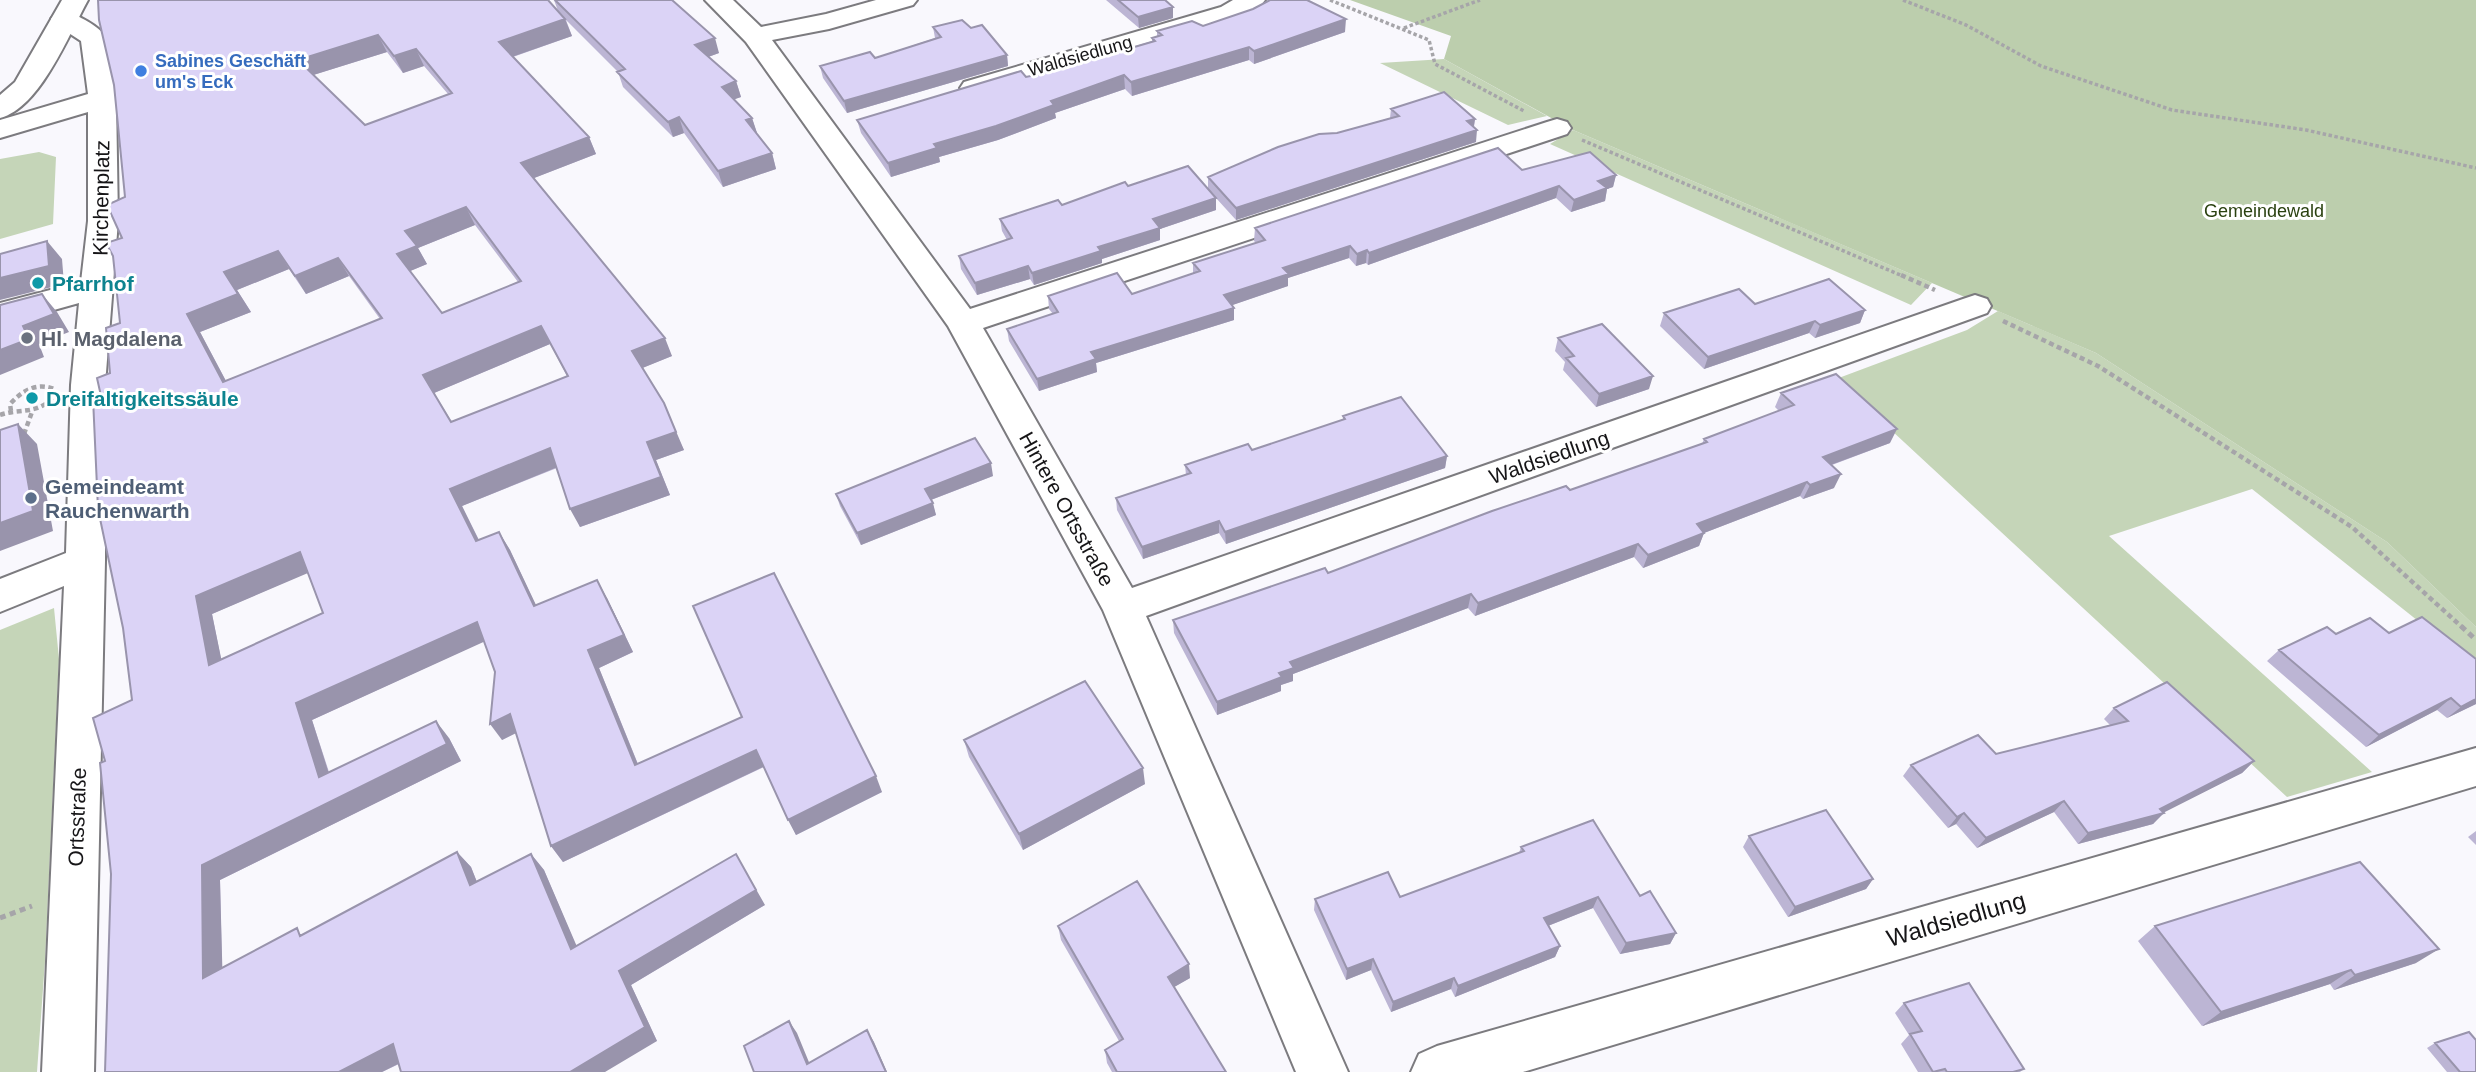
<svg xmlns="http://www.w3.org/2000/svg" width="2476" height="1072" font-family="Arial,sans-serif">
<rect width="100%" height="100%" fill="#f9f8fd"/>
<path fill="#c5d5b8" d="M1444,59l103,57 -39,9 -128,-62z
M1573,130l359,153 -21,22 -361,-161z
M39,152l17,5 -3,67 -53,15v-80z
M1998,311l98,42 291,189 89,85v40l-224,-178 -143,47 263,236 -85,25 -451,-418 131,-49z
M54,608l5,51 -14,302 -8,111h-37v-442z"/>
<path fill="#bccead" d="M1350,0h1126v627l-89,-85 -291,-189 -523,-223 -129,-71 7,-23z"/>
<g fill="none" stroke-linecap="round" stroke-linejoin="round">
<defs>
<path id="minor" d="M705,0h28l28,27 65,-13 50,-14h41l-4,5 -84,24 -57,11 198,269 577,-187 10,-3 10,3 4,6 -4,6 -584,194 149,260 831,-289 12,-4 12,4 4,7 -4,7 -841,303 202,456h-52l-193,-462 -155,-284 -202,-284z
M1233,0h32l-4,5 -22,12 -255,77 -10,2 -10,-2 -4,-6 4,-6 257,-75z
M64,11c14,4 35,15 43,27l9,61 2,122 -13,164v176l-11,511h-52l22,-486 -64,26v-33l66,-26 5,-168 8,-82 -79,22v-22l81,-21 7,-61v-109l-88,26v-18l88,-26 -7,-53 -26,-17 -4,-5 4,-5z
M2476,748v38l-953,286h-112l8,-18 18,-8z"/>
<path id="major" d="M62,0h26c-19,34 -48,108 -88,118v-23l15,-13z"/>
</defs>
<use href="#minor" stroke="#7c7b7f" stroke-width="4"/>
<use href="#major" stroke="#7c7b7f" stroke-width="4"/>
<path stroke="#a6a5a9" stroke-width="3.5" stroke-dasharray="3.5 2.5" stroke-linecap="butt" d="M1330,0l99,40 6,24 89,47
M1903,0l63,25 75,41 131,44 134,20 170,38
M1404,28l76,-28
M1582,140l323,137"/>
<path stroke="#a6a5a9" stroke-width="4.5" stroke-dasharray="5 3.5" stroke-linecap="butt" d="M1901,275l34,15
M2003,321l95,45 254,161 111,101
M11,411l-1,-7c12,-13 26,-22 44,-15
M0,415c19,-7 37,0 52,-17
M24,434l8,-22"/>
<path stroke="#a6a5a9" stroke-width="5" stroke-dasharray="6 4.5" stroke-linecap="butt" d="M2461,626l15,14
M0,918l32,-12"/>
<use href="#minor" fill="#fff" fill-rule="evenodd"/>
<use href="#major" fill="#fff" fill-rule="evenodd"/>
</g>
<path fill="#bcb5d4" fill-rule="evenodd" d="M554,0h118l47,53 -11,4 28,24 5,16 -7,2 18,19 5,15h-1l16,20 4,16 -53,18 -39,-54 -11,4 -50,-50 -5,-15 -52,-52 6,16 -59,21 76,80 7,17 -62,24 138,178 -30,12 42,82 -28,10 14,35 -90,32 -23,-59 -95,38 17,34 20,-8 11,18 26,56 71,-8 26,54 -34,16 39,96 104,-47 140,75 -86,43 -32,-68 -201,95 -12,-16 -35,-113 -14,7 -7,-68 -11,-31 -172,79 17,52 120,-34 12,23 -241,119 2,88 81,-34 154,-82 14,15 6,15 54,-28 13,16 32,76 189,-41 -134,80 26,56 -258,23 -17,8h-277l6,-198 -6,-113 27,-61 -31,-304 9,-23 10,-50 2,-85 3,-41 -11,-112 -15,-65 459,-9zM387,52l16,21 21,-7 24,28 -83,31 -52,-50zM475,225l43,57 -76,31 -32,-42 17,-7 -9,-16zM289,269l17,25 43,-18 31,43 -154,62 -26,-49 51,-20 -14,-22zM550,344l17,32 -115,46 -18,-29zM308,572l15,41 -102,46 -9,-45z
M1106,0h59l8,7v11l-34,10z
M1203,26l142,6 -91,32 -5,-4 -117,36 -7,-7 -70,24 1,5 -58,22 -59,17 1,5 -49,15 -30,-44 -4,-13 188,-47 107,-32v-3l5,-2v-5z
M933,27l38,1 36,27 1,11 -161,47 -24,-35 -3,-12 55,-8 60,-20z
M1391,109l84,10 -1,8 2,15 -240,78 -20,-22v12l-56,19v11l-58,19v4l-68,22 -4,-6 -53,16 -16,-26 -2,-13 48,-16 -5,-9 -2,-12 62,-14 66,-19 80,3v-12l129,-44 53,-15z
M1522,170l94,5 -3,12 -6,2 -2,12 -34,11 -15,-14 -188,67 -2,-2 -10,3 -7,-8 -61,20v8l-56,19 2,15 -138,43 1,9 -58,19 -30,-50 -2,-12 46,-15 -4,-5 -1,-13 84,-2 61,-21v-10l63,-20 -2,-2 1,-13z
M1755,304l110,6 -5,13 -45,15 -6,-5 -105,36 -44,-43 4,-13z
M1558,338l91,51 -53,18 -33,-37 2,-8 -10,-11z
M1781,393l109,50 -58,22 2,23 -31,11 -3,-3 -96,37 -5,13 -56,22 -9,-11 -159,59 -7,-8 -175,66v7l-12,4v6l-64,24 -43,-82 -1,-13 155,-47 242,-83 132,-46 2,-5 75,-28 -4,-4z
M1343,416l104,40 -2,12 -219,76 -7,-11 -76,26 -26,-49 -1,-12 70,-23 -1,-10 67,-15 91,-30z
M993,476l-62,24 5,15 -75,30 -21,-39 -4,-12z
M2389,633l87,26v45l-29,14 -10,-8 -71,37 -99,-86 12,-11 57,-16z
M2114,708l140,53 -12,12 -79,39 -10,12 -75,20 -24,-32 -77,36 -21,-24 -8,4 -45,-52 8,-11 85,-11 114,-29 -6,-6z
M964,740l181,44 -122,66 -54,-93z
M2476,831v14l-8,-8z
M1749,836l124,43 -7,10 -78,28 -45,-70z
M1521,847l119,49 36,37 -6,11 -50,10 -27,-46 -45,18 12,20 -5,11 -100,40 -4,-8 -60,23 -20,-42 -25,10 -32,-70 1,-11 85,-2 119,-44z
M1058,926l132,52 -16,9 52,85h-114l-5,-9 -2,-13 14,-9 -58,-101z
M2155,926l261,37 -82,27 -4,-6 -128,42 -64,-85z
M1904,1003l120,66 -4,3h-102l-17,-28 8,-9 -14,-22z
M2435,1043l41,29h-29l-20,-24z"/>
<path fill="#9994ac" d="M1173,7v11l-34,10 -1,-11z
M565,19l7,17 -66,23 -7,-17z
M1346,19l-1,13 -91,32v-13z
M378,35l9,17 -80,25 -9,-17z
M715,38l4,15 -19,7 -5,-15z
M1249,47v13l-117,36 -1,-14z
M416,49l8,17 -21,7 -9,-17z
M1007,55l1,11 -161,47 -3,-12z
M1124,75l1,14 -70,24 1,5 -58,22 -59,17 1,5 -49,15 -3,-14 46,-19 117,-43z
M736,81l5,16 -14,5 -5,-15z
M679,117l5,16 -11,4 -5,-15z
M752,118l5,15 -7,2 -4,-15z
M1475,119l-2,12 -6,-10z
M1477,130l-1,12 -240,78v-12z
M589,137l7,17 -67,26 -8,-17z
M772,153l4,16 -53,18 -5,-16z
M1616,175l-3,12 -6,2 -2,12 -34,11 3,-12 24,-19z
M1559,186l-3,12 -188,67 1,-12z
M1216,198v12l-56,19v11l-58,19v4l-68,22 -2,-12 66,-26 55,-28z
M466,207l9,18 -57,23 9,16 -19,8 -11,-18 8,-23z
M47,241l15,18 2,25 -64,16v-22z
M1350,246l-1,12 -61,20v8l-64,22v-13l59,-27z
M1367,250l-1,13 -10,3 1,-12z
M278,251l11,18 -52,21 14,22 -51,20 36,68 -13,-18 -36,-68 37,-42z
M338,258l11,18 -43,18 -11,-18z
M1028,266l2,13 -53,16 -2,-12z
M42,294l15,18 12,20 -30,12 5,13 -44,18v-25l23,-24z
M1234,308v12l-138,43 1,9 -58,19 -2,-12 54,-27z
M1865,310l-5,13 -45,15 5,-13z
M1815,321l-6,12 -105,36 4,-12z
M541,326l9,18 -116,49 -11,-18z
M665,338l7,18 -32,13 -8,-18z
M1653,376l-4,13 -53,18 3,-13z
M664,403l20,47 -28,10 14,35 -90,32 -10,-18 77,-67z
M18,424l19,20 16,87 -53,20v-28z
M1897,429l-7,14 -73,27 6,-13z
M550,448l10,18 -98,40 26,53 -12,-18 -26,-52z
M1447,456l-2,12 -219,76 -1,-12z
M991,463l2,13 -65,25 -3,-12z
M1841,474l-7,14 -31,11 7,-14z
M1807,482l-7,14 -96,37 -5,13 -56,22 5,-13 49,-31z
M933,503l3,12 -75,30 -4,-12z
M1219,521v12l-76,26 -1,-12z
M499,532l11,18 35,74 -11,-18z
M1638,544l-4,13 -159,59 3,-13z
M300,552l15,18 -103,44 14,68 -17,-17 -13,-69z
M597,580l10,18 26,54 -34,16 46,114 -10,-17 -47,-115z
M1471,594l-3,14 -175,66v7l-12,4v6l-64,24v-13l62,-29 11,-11z
M477,622l13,17 -178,81 23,73 -16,-16 -23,-74z
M2451,698l-14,12 -71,37 13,-12z
M2476,699v5l-29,14 14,-11z
M510,714l12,16 -20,10 -12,-16z
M436,721l13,17 12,23 -241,119 3,113 -20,-15 -1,-113z
M756,750l9,16 -202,96 -12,-16z
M2254,761l-12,12 -81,41 3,-1 -11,11 -75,20 10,-11 72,-24z
M1143,768l2,16 -122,66 -4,-16z
M876,776l6,16 -86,43 -8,-15z
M2064,801l-10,11 -77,36 9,-10z
M1964,813l-8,11 -8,4 9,-11z
M457,852l14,15 13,33 -14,-15z
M531,854l13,16 40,93 -13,-14z
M736,854l29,51 -134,80 26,56 -52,31h-35l49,-101z
M1873,879l-7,10 -78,28 7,-10z
M1598,897l-5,11 -53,21 4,-11z
M1676,933l-6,11 -50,10 6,-11z
M1560,946l-5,11 -100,40 3,-11z
M2439,949l-23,14 -82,27 21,-15z
M1373,959l-2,11 -25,10 1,-11z
M1189,964l1,14 -21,12 -1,-13z
M2351,970l-21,14 -128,42 19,-14z
M1454,978l-3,11 -60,23 2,-10z
M789,1021l8,12 16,39 -6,-8z
M867,1030l7,12 13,30h-1z
M393,1044l17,14 -28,14h-43z"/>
<path fill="#dbd3f6" stroke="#9994ac" stroke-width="2" fill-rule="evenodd" d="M98,0h450l17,19 -66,23 90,95 -68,26 144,175 -33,13 32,52 12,29 -29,10 14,35 -91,32 -20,-61 -100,41 26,52 23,-9 35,74 63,-26 27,55 -36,15 47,115 107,-48 -49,-111 81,-33 102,203 -88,44 -32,-70 -205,96 -41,-132 -20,10 5,-52 -18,-50 -181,81 23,74 117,-56 11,23 -245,121 1,113 94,-50 3,8 157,-84 13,33 61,-31 40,95 165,-95 20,36 -137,81 26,56 -75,45h-169l-8,-28 -54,28h-234l6,-198 -11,-111 5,-2 -12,-43 39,-18 -9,-72 -25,-119 -5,-111 8,-2 -4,-18 13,-5 -4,-45 14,-5 -7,-67 -7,-13 16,-5 -15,-33 18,-8 -11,-112 -15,-65zM378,35l16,21 22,-7 36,44 -87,32 -67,-65zM466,207l55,74 -79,32 -45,-59 20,-8 -12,-15zM278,251l17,25 43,-18 44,60 -159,64 -36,-68 51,-20 -14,-22zM541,326l27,50 -117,46 -28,-47zM300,552l23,61 -114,52 -13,-69z
M555,0h117l43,38 -20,7 41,36 -14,6 30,31 -6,2 26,33 -54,18 -39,-54 -11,5 -51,-50 8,-3z
M1118,0h47l8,7 -35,10z
M1270,0h37l39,19 -92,32 -5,-4 -118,35 -7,-7 -73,26 3,4 -58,21 -62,18 3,4 -49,15 -31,-43 164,-49 5,6 19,-4 110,-32 -3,-3 10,-3 -5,-4 35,-10 11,5 50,-17z
M962,20l9,8 11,-3 25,30 -163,46 -24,-35 50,-14 5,6 66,-21 -8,-10z
M1444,92l31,27 -8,2 10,9 -241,78 -28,-31 70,-30 41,-13 18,-1 62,-17 -8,-7z
M1498,148l24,22 68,-18 26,23 -18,6 9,7 -33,12 -15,-14 -190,67 -2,-3 -10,4 -7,-8 -67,22 6,6 -65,21 10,13 -143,44 5,7 -59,20 -30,-50 51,-17 -10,-16 69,-23 15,21 68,-23 -7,-8 72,-23 -10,-12z
M1188,166l28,32 -63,21 7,9 -62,19 3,4 -69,22 -4,-7 -53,17 -16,-27 53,-18 -12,-19 58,-19 4,5 63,-23 3,4z
M47,241l2,25 -49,12v-24z
M1829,279l36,31 -45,15 -5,-4 -107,36 -44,-44 75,-24 16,15z
M42,294l12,20 -31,12 6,13 -29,11v-45z
M1602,324l51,52 -54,18 -33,-36 8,-2 -16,-18z
M1836,374l61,55 -74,28 18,17 -31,11 -3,-3 -110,42 7,9 -56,22 -10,-11 -160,59 -7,-9 -181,68 4,6 -15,5 3,4 -65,25 -44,-82 152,-52 3,5 164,-62 74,-25 4,4 137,-48 -3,-3 90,-34 -13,-12z
M1401,397l46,59 -222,76 -6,-11 -77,26 -26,-49 75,-25 -6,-8 63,-21 4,6 93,-31 -2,-3z
M18,424l15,87 -33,12v-93z
M975,438l16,25 -66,26 8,14 -76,30 -21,-39z
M2422,617l54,42v40l-15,8 -10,-9 -72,37 -100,-85 48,-23 9,7 34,-16 19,15z
M1085,681l58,87 -124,66 -55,-94z
M2167,682l87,79 -94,48 4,4 -76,20 -24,-32 -78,37 -22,-25 -7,4 -46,-52 67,-30 18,19 132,-33 -14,-13z
M1826,810l47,69 -78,28 -46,-71z
M1593,820l47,76 10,-5 26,42 -50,10 -28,-46 -54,21 16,28 -102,40 -4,-8 -61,24 -20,-43 -26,10 -32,-70 73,-27 12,25 124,-46 -3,-4z
M2360,862l79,87 -84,26 -4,-5 -130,42 -66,-86z
M1137,881l52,83 -21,13 58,95h-109l-12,-22 18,-11 -65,-113z
M1969,983l55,86 -11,3h-66l-2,-3 -12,3 -23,-38 12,-3 -18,-28z
M789,1021l18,43 60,-34 19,42h-132l-10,-26z
M2469,1032l7,8v32h-16l-25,-29z"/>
<circle fill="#3f7fe0" stroke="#fff" stroke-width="2.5" cx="141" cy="71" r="7"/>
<g fill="#0f9aa8" stroke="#fff" stroke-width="2.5">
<circle cx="38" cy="283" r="7"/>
<circle cx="32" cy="398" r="7"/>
</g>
<circle fill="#6b7280" stroke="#fff" stroke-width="2.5" cx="27" cy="338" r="7"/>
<circle fill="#5c6f8a" stroke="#fff" stroke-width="2.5" cx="31" cy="498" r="7"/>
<g text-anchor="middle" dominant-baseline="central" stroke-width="6" stroke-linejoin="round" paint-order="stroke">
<g font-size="18" fill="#161517" stroke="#fff">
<text transform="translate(1080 56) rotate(-16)">Waldsiedlung</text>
</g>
<g font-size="18" font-weight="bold" fill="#366cbe" stroke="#fff" text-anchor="start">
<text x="155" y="61">Sabines Geschäft<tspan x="155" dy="21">um's Eck</tspan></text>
</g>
<g font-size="18" fill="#2a4110" stroke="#fff">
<text x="2264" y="211">Gemeindewald</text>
</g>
<g font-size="21" fill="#161517" stroke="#fff">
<text transform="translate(101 198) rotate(-89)">Kirchenplatz</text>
<text transform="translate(1549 457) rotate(-19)">Waldsiedlung</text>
<text transform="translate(1067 509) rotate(61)">Hintere Ortsstraße</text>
<text transform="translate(77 817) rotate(-88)">Ortsstraße</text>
</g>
<g font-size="21" font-weight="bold" fill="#0d838f" stroke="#fff" text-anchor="start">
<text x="52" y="283">Pfarrhof</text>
<text x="46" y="398">Dreifaltigkeitssäule</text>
</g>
<g font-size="21" font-weight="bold" fill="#5b616d" stroke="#fff" text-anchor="start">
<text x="41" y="338">Hl. Magdalena</text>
</g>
<g font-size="21" font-weight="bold" fill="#4e5e75" stroke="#fff" text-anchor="start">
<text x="45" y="486">Gemeindeamt<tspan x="45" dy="24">Rauchenwarth</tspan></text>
</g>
<g font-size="24" fill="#161517" stroke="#fff">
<text transform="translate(1956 919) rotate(-16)">Waldsiedlung</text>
</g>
</g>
</svg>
